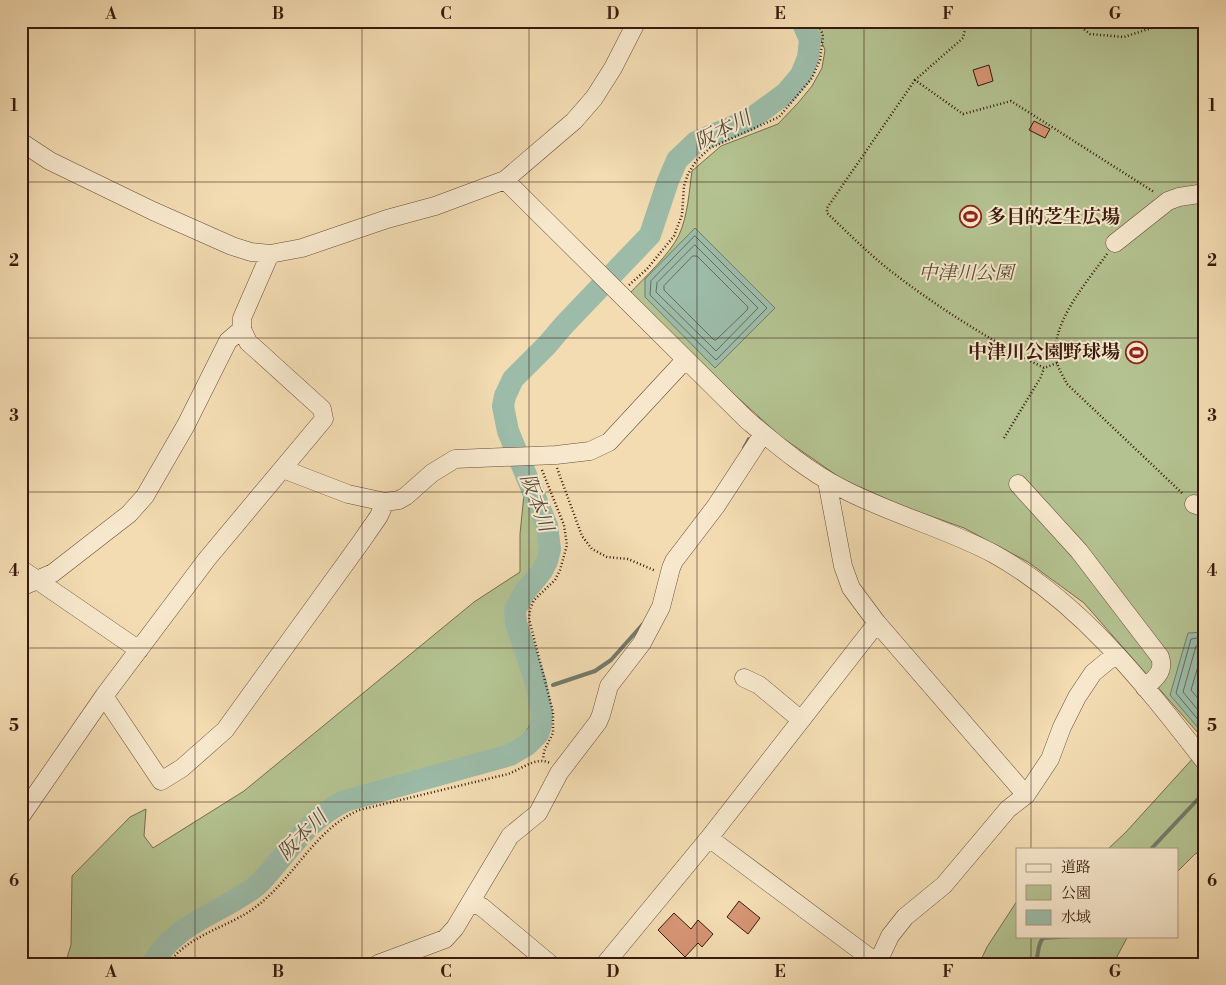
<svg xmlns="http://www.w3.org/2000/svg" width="1226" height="985" font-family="'Libre Bodoni','Noto Serif JP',serif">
<rect width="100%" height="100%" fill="#f3dcb2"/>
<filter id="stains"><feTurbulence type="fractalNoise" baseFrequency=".004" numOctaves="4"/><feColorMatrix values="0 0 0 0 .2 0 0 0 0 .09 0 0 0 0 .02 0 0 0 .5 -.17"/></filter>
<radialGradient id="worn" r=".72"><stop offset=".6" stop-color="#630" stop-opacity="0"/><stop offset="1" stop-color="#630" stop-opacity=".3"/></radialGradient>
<path fill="#b4c291" stroke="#766e4f" d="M813,21h392v720l-121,-138 -56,-41 -64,-34 -64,-23 -58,-26 -62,-43 -65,-59 -86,-83c15,-16 41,-40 50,-59 9,-20 10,-43 13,-64l29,-25 57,-22 20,-21 14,-17 10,-18 3,-18z
M524,494l13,27 6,41 -33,45 17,69 7,43 -21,32 -170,46 -22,10 -14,13 -49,58 -27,18 -53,29 -23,22 -11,17h-79l6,-19 1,-69 58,-59 16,-8 -2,27 9,12 91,-57 230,-189 46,-30v-38z
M1205,745v105l-10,4 -18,18v-23h-69l18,-17z
M1017,901v35h111l-15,28h-134l8,-17z"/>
<path fill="#9cbca9" stroke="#747b6b" d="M695,228l80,80 -60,60 -70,-71v-18z
M1205,632v94l-5,4 -30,-35 18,-62z"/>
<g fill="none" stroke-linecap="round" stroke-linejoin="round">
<path stroke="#6a6b5b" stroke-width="1" d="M695,236l72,72 -51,52 -66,-65 1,-14z
M695,245l63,63 -42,43 -60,-59 1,-9z
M693,256h4l51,51 -1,3 -31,30h-2l-50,-50v-4z
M1205,637l-14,2 -15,54 24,29 5,1
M1205,644l-9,2 -13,46 19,23 3,1
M1205,651l-3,2 -11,37 14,17"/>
<path stroke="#747b6b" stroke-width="4" d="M744,448l5,-9
M553,685l42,-14 16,-11 32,-36
M538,693l4,-2
M1151,849l49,-52 5,-3
M992,964h3
M1035,964c5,-11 1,-17 8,-26l31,-2"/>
<path stroke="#9cbca9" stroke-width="22" d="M152,964c26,-43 66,-49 103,-77 9,-7 16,-17 23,-25 20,-24 38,-47 67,-61l165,-46 17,-10 11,-11 3,-9 1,-11 -6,-31 -20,-60 -1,-13 9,-17 18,-22 5,-10 3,-12 -3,-23 -39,-95 -5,-25 2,-10 8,-17 34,-34 17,-20 86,-90 18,-54 9,-21 19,-18 53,-22 37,-27 15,-18 7,-17 2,-18 -8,-19"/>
</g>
<path fill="#d69574" stroke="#381a0d" d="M989,65l4,16 -15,5 -5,-16z
M1034,121l16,8 -5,9 -16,-8z
M739,901l21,17 -12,16 -21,-17z
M674,913l17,16 7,-9 15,14 -11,13 -4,-4 -13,14 -27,-27z"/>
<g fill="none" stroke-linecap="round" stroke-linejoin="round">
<defs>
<path id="minor" d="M21,142l29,19 103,50 79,35 19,6 19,2 32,-6 85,-29 48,-13 70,-26 69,-59 20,-23 19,-30 24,-47
M505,180l242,240c30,25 59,50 94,68 49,26 104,40 153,66 88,49 150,130 211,208
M1115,243l53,-42 11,-4 26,-4
M283,469l65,25 37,8 14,-2 7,-4 26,-23 23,-14 101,-4 34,-4 19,-9 76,-82
M827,481l16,85 8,22 26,35 149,172
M1018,484l61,67 81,106c5,15 -5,21 -15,31
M1194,504l11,4
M21,569l118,81
M21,587l32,-14 76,-59 16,-18 41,-71 42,-84 14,-12
M744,678l15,7 42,35
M104,696l57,85 21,-13 43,-38 136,-188 18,-26 6,-14
M21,816l83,-120 103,-137 117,-140 -2,-10 -74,-67 -6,-13v-11l28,-64
M709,838l168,125
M471,903l11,4 68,57
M378,964l67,-25 10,-11 55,-92 28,-23 21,-40 39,-51 3,-7 8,-29 33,-43 19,-36 10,-39 3,-7 42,-55 47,-72
M605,964l104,-126 168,-215
M877,964l13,-28 15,-19 39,-32 64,-76 18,-14 24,-36 12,-32 15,-30 16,-24 23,-19"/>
</defs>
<use href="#minor" stroke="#674a36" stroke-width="19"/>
<path stroke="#381a0d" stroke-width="2.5" stroke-dasharray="1 2.5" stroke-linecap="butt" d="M967,21l-4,17 -48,42 48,34 48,-13 143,91
M1073,21l17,13 34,3 49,-16
M915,80l-88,128v5c21,20 42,41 65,59 48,37 98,68 152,96l13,-5
M1107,254c-20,28 -60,73 -50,109 2,7 7,15 10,21l116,110
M629,285l18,-16 27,-33 8,-21 2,-29 4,-12 8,-13 14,-13 69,-31 33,-39 8,-18 3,-24 -5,-15
M1004,438l37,-61 3,-9
M557,468l25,68 10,13 15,8 21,2 28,12
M542,470l22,55 3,20 -7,25 -5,10 -21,20 -4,9 -1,10 24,93v21l-9,18 -1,9
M168,964c22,-31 61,-36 89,-58 38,-29 57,-76 102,-96l149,-36c14,-5 28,-18 42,-11"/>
<use href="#minor" stroke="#f7e8cd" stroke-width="18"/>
</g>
<path fill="none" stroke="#381a0d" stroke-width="1" stroke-opacity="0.55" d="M195,21v943M362,21v943M529,21v943M697,21v943M864,21v943M1031,21v828M21,182h1184M21,338h1184M21,492h1184M21,648h1184M21,802h1184M1031,936v28"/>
<defs>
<symbol id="stadium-ring" viewBox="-11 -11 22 22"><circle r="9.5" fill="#f7e8cd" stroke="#8f2418" stroke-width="1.5"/><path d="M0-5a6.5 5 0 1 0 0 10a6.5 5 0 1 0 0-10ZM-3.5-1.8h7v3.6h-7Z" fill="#8f2418"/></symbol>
</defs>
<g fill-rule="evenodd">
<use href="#stadium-ring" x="958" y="204" width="25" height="25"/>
<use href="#stadium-ring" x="1124" y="340" width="25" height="25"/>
</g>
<g text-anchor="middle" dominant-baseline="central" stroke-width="4" stroke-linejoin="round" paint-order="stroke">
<g font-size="19" font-weight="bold" fill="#381a0d" stroke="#f7e8cd" text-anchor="start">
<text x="987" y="217">多目的芝生広場</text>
<text x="1120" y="352" text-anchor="end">中津川公園野球場</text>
</g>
<g font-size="19" font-style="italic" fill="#5d4c35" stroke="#f7e8cd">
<text x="966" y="273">中津川公園</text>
</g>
<g font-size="20" font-style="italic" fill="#564b3c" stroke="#f7e8cd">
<text transform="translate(723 131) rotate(-27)">阪本川</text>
<text transform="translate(536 503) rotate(70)">阪本川</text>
<text transform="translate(303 836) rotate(-45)">阪本川</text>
</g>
</g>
<rect width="1226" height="985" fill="none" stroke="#f3dcb2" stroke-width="55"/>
<rect x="1016" y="848" width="162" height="90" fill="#f7e8cd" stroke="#ab9680"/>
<rect x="1026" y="864" width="25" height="8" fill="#f7e8cd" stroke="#ab9680"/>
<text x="1061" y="872" font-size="15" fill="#381a0d">道路</text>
<rect x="1026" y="885" width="25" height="15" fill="#b4c291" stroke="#ab9680"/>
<text x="1061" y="898" font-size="15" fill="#381a0d">公園</text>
<rect x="1026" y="910" width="25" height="15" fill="#9cbca9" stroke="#ab9680"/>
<text x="1061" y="922" font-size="15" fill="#381a0d">水域</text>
<rect x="28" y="28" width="1170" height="930" fill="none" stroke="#381a0d" stroke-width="2"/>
<g font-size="16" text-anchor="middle" font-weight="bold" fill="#381a0d">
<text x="111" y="19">A</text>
<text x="278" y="19">B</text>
<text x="446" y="19">C</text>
<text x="613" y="19">D</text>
<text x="780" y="19">E</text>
<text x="948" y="19">F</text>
<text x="1115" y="19">G</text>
<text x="14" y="111">1</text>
<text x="1212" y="111">1</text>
<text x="14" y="266">2</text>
<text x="1212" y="266">2</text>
<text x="14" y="421">3</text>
<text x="1212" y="421">3</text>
<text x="14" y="576">4</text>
<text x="1212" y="576">4</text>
<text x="14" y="731">5</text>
<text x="1212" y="731">5</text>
<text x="14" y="886">6</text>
<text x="1212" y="886">6</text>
<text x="111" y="977">A</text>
<text x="278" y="977">B</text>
<text x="446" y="977">C</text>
<text x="613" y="977">D</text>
<text x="780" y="977">E</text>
<text x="948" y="977">F</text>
<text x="1115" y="977">G</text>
</g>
<rect width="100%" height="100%" filter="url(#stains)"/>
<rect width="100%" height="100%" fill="url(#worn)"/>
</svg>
